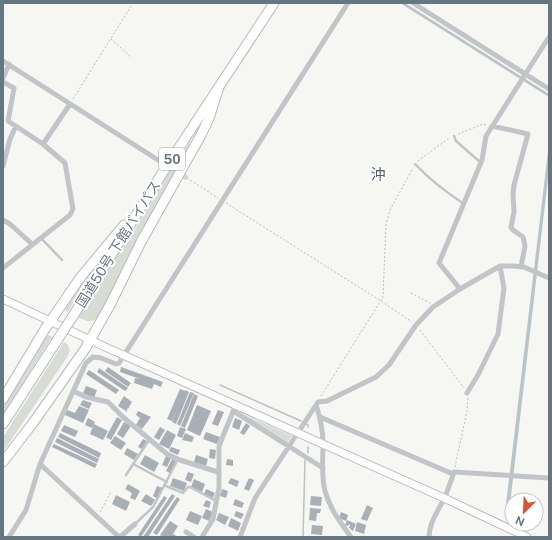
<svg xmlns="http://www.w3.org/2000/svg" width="552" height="540" font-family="'Public Sans','Noto Sans JP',sans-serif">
<rect width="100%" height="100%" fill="#f6f6f3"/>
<path fill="#d7ddd4" d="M198,133l-100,184c-7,8 -13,3 -21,0l56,-85 44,-73z
M114,242l-47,71 -2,-6 3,-7z
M49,335l3,2 -49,78v-12l41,-64z
M64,342l3,2 3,6 -2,6 -65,96v-15z
M238,412l54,24 -5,7z"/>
<path fill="#b8c4c7" d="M400,3h5l144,91v3z
M549,143v27l-40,343h-4z"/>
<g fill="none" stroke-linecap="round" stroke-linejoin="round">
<path stroke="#b8c4c7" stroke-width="1.5" d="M220,385l81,36
M306,424l2,1v2
M308,453v-6
M303,537l2,-77"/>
</g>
<path fill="#a8b0b5" d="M108,367l23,16 -3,4 -23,-16z
M121,367l42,15 -2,5 -7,-3 -2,5 -18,-6 1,-5 5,1 -20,-7z
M99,368l29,20 -3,3 -28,-19z
M89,370l30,20 -3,4 -30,-20z
M86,386l11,4 -3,8 -11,-5z
M180,389l5,2 -13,30 -5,-2z
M185,390l4,2 -13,32 -4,-2z
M190,392l4,1 -14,33 -3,-2z
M194,394l4,2 -13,32 -4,-2z
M124,396l8,6 -6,9 -8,-5z
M83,400l9,3 -3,6 -9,-4z
M197,405l14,6 -11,25 -13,-6z
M79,406l10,4 -6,13 -18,-8 2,-5 8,3z
M218,410l6,2 -6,14 -6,-2z
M138,411l13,6 -9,12 -6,-4 4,-7 -4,-3z
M117,417l5,3 -11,20 -5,-3z
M88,418l7,4 -3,6 -7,-3z
M235,418l7,3 -3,9 -7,-3z
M124,422l7,4 -8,12 -6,-4z
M246,423l4,3 -6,9 -4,-2z
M94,424l14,7 -5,9 -13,-6z
M64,425l14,6 -3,6 -14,-6z
M160,427l5,3 -6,10 -5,-3z
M180,427l6,2 -4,9 -5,-2z
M167,430l9,5 -7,14 -10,-5z
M206,432l14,5 -3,7 -14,-5z
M60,433l41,20 -2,5 -41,-21z
M185,433l9,4 -2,5 -10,-2z
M115,436l11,7 -5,7 -11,-7z
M57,438l42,21 -2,4 -42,-21z
M143,439l4,2 -5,8 -4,-2z
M54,444l43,20 -2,4 -43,-21z
M171,447l9,3 -2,5 -9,-4z
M127,448l11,6 -4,6 -10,-6z
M210,449l6,1 -1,9 -6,-1z
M145,455l14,8 -5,9 -14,-8z
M196,455l12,4 -2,7 -12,-4z
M166,456l5,2 -4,9 -5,-2z
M172,459l4,2 -6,12 -4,-2z
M227,459l6,1v6l-7,-1z
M188,472l6,2 -3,8 -6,-2z
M173,478l14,5 -3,8 -14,-5z
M231,478l8,3 -2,6 -9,-4z
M249,478l5,2 -5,11 -5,-2z
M194,479l11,5 -3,8 -11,-5z
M128,484l12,7 -5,9 -5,-2 2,-5 -7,-4z
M157,486l6,2 -5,11 -5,-3z
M206,489l9,4 -2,5 -9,-4z
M222,489l6,2 -2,7 -6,-2z
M146,494l9,6 -4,6 -10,-5z
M172,494l3,2 -27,41h-5z
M116,495l14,7 -4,9 -14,-7z
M164,496l3,2 -26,39 -3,-2z
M311,496l11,1 -1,9 -11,-1z
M177,497l3,2 -23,36 -4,-2z
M235,499l9,4 -2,5 -9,-3z
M206,500l5,2 -2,6 -6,-2z
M367,505l6,3 -6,13 -6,-2z
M310,508l11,1 -1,4h-3l-1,8 -7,-1z
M206,509l7,3 -4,9 -7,-3z
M190,511l12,5 -4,9 -12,-5z
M236,511l8,3 -3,5 -7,-3z
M341,512l7,3 -2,6 -7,-3z
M219,513l10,4 -4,8 -9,-5z
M231,518l10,5 -3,8 -10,-5z
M347,520l9,4 -3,7 -4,-3 1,-3 -1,-1 -1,2 -3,-1z
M170,521l8,5 -5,8 5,3h-15l-3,-2z
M357,522l9,3 -2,9 -9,-3z
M312,525l11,1 -1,9 -11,-1z"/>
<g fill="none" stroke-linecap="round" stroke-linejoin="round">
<path stroke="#d2d6d7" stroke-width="5" stroke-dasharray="5 2.5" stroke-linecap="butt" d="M158,160l29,18"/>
<defs>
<path id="secondary" d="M3,299l100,47 341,152 83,39"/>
<path id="highway" d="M73,316l90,-144 111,-169
M3,399l42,-70 35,-51 44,-53
M3,424l53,-82
M3,462l30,-39 52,-74 25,-44 31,-63 60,-107 8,-17 10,-31"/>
</defs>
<use href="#secondary" stroke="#b4b9bc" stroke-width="9"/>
<use href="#highway" stroke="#b6b9bc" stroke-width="11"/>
<path stroke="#b9bcbe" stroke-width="1" stroke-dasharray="2 2" stroke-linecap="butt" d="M111,39l20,18
M73,99l60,-96
M458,134l25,-10 3,1
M418,161l31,-23
M187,178l31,20
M226,203l155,98 31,21
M411,293l19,10
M420,330l44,58
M321,396l62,-99 3,-73 4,-14 23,-42
M126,412l6,-10
M455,467l12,-56 1,-13
M100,512l11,-20"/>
<path stroke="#c1c5c8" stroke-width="2.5" d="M454,136l2,5 24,21
M415,164c15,16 31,28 49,40
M41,238l21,22
M133,464l34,18
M126,475l23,-35
M166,486l17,7 5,-6h2l26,14
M135,524l18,-17 25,-48"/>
<path stroke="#c1c5c8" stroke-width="5" d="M413,3l136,86
M3,61l155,99
M3,78l6,-14
M3,82l11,6 -6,33 35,23
M492,126l36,8 -14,51 -1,9 1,18 -3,15 2,3 10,7 2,9 -4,21
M3,166l7,-27 6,-13
M3,220l7,4 22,20
M3,268l67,-53 3,-6 -8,-46 -22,-19 27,-40
M460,289l-21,-26 43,-103 4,-24 63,-99
M73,391l13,6 22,5 15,15 44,37 13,6 38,12
M467,393l11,-18 20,-41 6,-46 -4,-22
M316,405c4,12 7,26 7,39 0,16 -2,32 2,47 5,18 15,31 26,46
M233,411l90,57
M320,417l133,57
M40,464l79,73
M186,532l8,5
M9,537l17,-27 14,-46 46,-101 7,-6 8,1 15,6 3,-1 229,-360
M120,537l15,-13
M202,537l11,-18 6,-31v-42l17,-42
M240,537l15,-39 63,-96 9,-1 49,-24 13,-12 27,-40 17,-18 27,-18 40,-23h13l11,1 25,11
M429,537c0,-14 9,-26 15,-38 4,-9 7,-18 10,-27l95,6"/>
<use href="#secondary" stroke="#fff" stroke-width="7"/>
<use href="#highway" stroke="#fff" stroke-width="9"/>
<defs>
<path id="highway-bridge" d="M56,342l17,-26"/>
</defs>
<use href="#highway-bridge" stroke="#b6b9bc" stroke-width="11" stroke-linecap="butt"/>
<use href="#highway-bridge" stroke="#fff" stroke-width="9"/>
</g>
<g text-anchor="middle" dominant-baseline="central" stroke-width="4" stroke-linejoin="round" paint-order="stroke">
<rect fill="#fff" stroke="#94a0a8" stroke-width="1" x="159" y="148" width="26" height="22" rx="3"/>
<g font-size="13" font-weight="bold" fill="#667782">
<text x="172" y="159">50</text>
</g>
<g font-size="14" fill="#667782" stroke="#fff">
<text transform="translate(118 244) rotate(-58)">国道50号 下館バイパス</text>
</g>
<g font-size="15" fill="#546068" stroke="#fff">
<text x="378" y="174">沖</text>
</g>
</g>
<rect width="552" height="540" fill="none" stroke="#667782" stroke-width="8"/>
<g transform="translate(524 512) rotate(204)"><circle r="19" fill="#ffffff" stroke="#c2c9cd"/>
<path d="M0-3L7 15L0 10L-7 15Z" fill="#da522f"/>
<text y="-6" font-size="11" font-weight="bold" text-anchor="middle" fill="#667782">N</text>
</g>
</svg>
